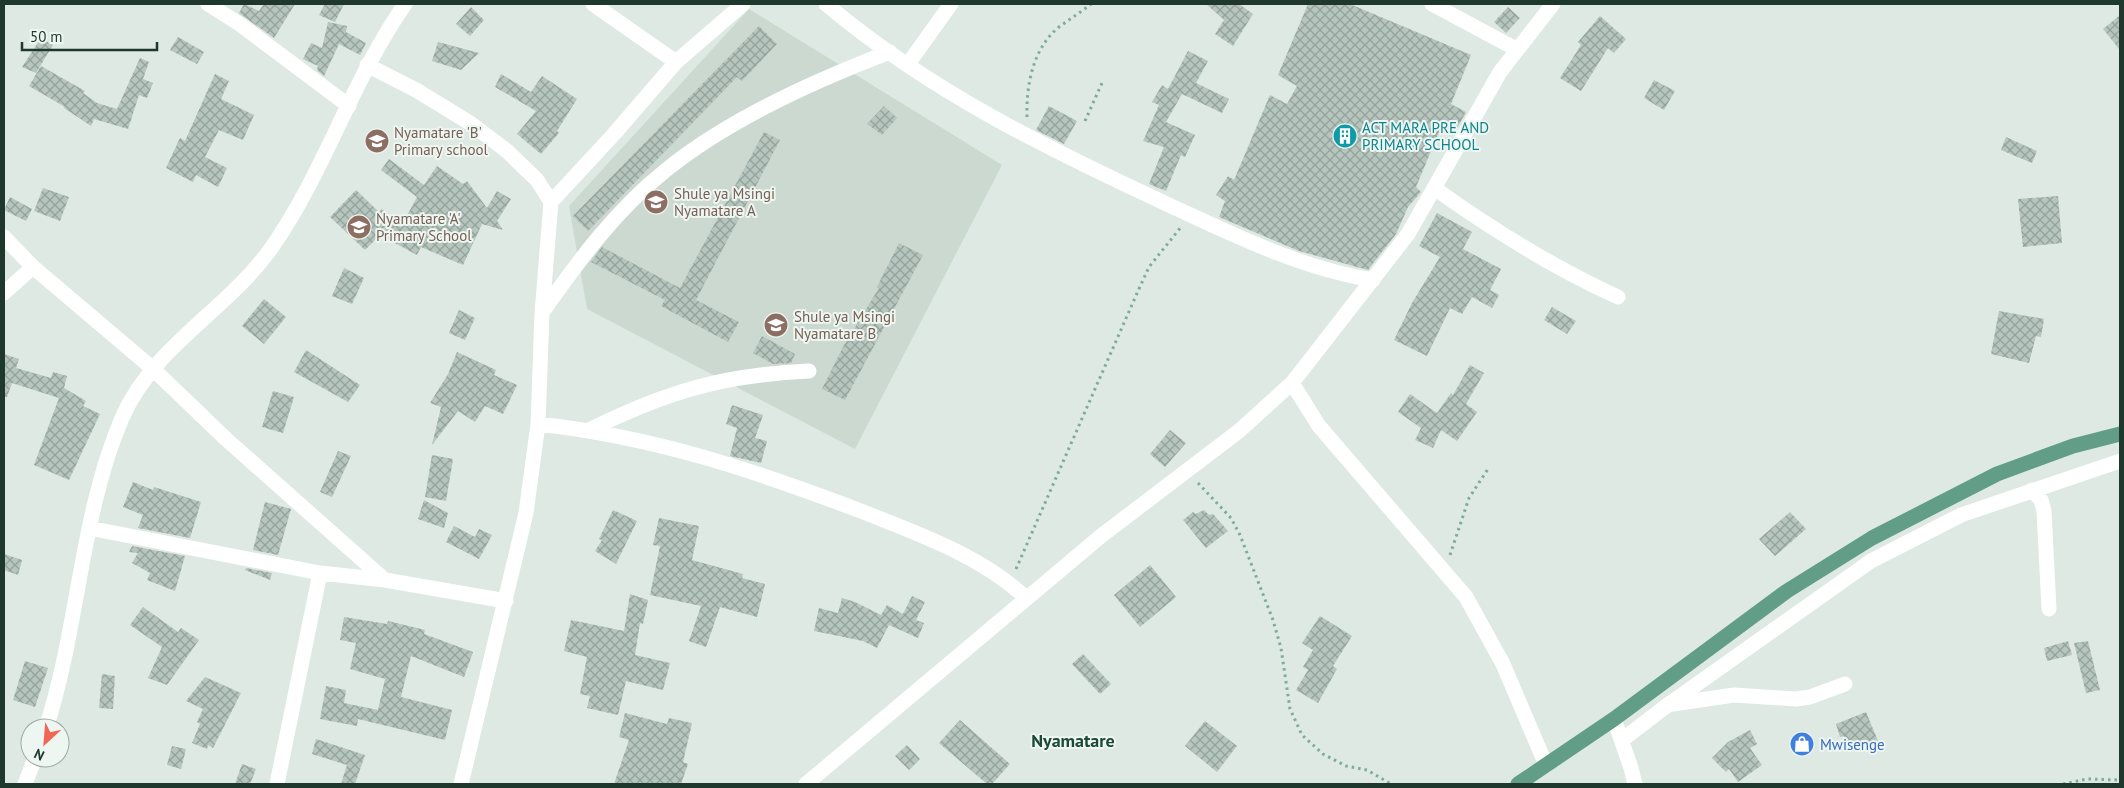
<svg xmlns="http://www.w3.org/2000/svg" width="2124" height="788" font-family="'PT Sans',sans-serif">
<defs>
<pattern id="building-cross-hatch" width="8" height="8" patternUnits="userSpaceOnUse" patternTransform="scale(1.25)"><rect width="8" height="8" fill="#b6c6be"/><path d="M0 0l8 8M0 8l8-8" fill="none" stroke="#93a29b"/></pattern>
</defs>
<rect width="100%" height="100%" fill="#dde9e2"/>
<path fill="#ccd9d1" d="M749,9l253,156 -147,284 -268,-140 -18,-103z"/>
<path fill="url(#building-cross-hatch)" d="M244,4l15,7 5,-7h31l-21,34 -35,-25z
M325,4h19l-9,18 -16,-7z
M1206,4h33l14,10 -20,32 -18,-12 9,-14z
M1308,4h42l121,51 -20,49 15,8 -11,20 -13,-7 -26,62 5,5 -13,15 -12,27 -28,36 -69,-19 -80,-34 6,-16 -9,-6 12,-19 6,4 36,-85 17,9 10,-18 -19,-11z
M471,7l13,13 -14,16 -14,-12z
M1508,7l12,11 -14,15 -12,-11z
M2120,15v35l-17,-21z
M1600,16l26,23 -12,14 -6,-5 -27,43 -21,-13 21,-33 -3,-3z
M328,22l19,4 -1,6 20,11 -6,12 -21,-11 -15,32 -7,-6 1,-4 -15,-7 8,-16 11,5z
M759,26l18,18 -35,37 -5,-4 -149,154 -15,-15z
M178,37l26,15 -7,12 -27,-14z
M41,38l12,7 -17,28 -14,-6z
M438,42l41,11 -18,17 -29,-9z
M1188,51l20,10 -12,22 33,16 -7,14 -40,-19 -16,28 29,13 -10,22 -4,-2 -15,36 -17,-7 15,-37 -21,-6 16,-36 -7,-3 10,-17 6,4z
M140,58l9,4 -6,17 10,4 -6,15 -8,-3 -11,34 -34,-10 -3,7 -27,-18 1,-1 -36,-21 12,-20 44,25 -2,2 14,10 20,6z
M215,74l14,7 -8,18 33,16 -11,25 -24,-10 -14,27 22,11 -9,19 -22,-12 -3,7 -27,-14 14,-30 5,3z
M501,74l30,18 11,-16 35,23 -20,32 2,2 -18,21 -24,-20 19,-23 -41,-24z
M1654,80l21,11 -11,19 -20,-12z
M884,106l13,12 -15,17 -15,-11z
M1049,106l28,15 -13,23 -28,-14z
M764,132l16,8 -84,160 43,22 -11,20 -67,-36 4,-6 -74,-38 11,-15 78,41z
M2006,137l31,14 -5,12 -31,-13z
M389,159l35,26 13,-19 26,18 4,-3 20,27 10,-17 14,8 -14,22 6,9 -21,-6 -19,41 -42,-18 -4,8 -37,-20 -15,15 -35,-33 26,-27 23,22 3,-3 19,18 16,-30 -36,-27z
M43,188l26,9 -9,24 -26,-10z
M2058,196l4,47 -39,4 -5,-48z
M10,197l22,12 -6,12 -22,-11z
M1437,213l35,19 -9,17 38,20 -11,21 9,5 -7,13 -20,-11 -10,17 -12,-6 -23,48 -33,-16 18,-37 28,-46 -21,-11z
M899,243l24,12 -78,145 -23,-11 21,-42 36,-59 -2,-1z
M344,268l20,10 -12,26 -20,-8z
M264,299l22,18 -22,27 -22,-18z
M1552,307l24,14 -9,13 -23,-14z
M459,310l16,8 -10,22 -16,-7z
M1999,311l45,8 -3,18 -5,-1 -7,27 -38,-9z
M762,336l33,18 -4,9 -18,1 -20,-11z
M306,350l54,35 -12,17 -54,-30z
M457,352l39,18 -2,5 23,10 -14,29 -18,-8 -10,16 -17,-11 -26,34 9,-38 -11,-4 18,-29z
M4,354l15,5 -3,9 35,10 2,-6 14,4 -3,12 22,13 -3,5 17,8 -31,66 -35,-15 25,-67 -47,-15 -5,14h-3z
M1470,365l14,8 -18,31 11,8 -20,29 -16,-11 -8,18 -18,-8 6,-12 -23,-16 12,-18 27,19 14,-20 2,2z
M273,391l21,6 -11,36 -21,-6z
M732,405l31,10 -8,23 12,3 -6,22 -31,-7 7,-28 -11,-4z
M1170,430l16,13 -21,24 -15,-13z
M338,451l13,5 -19,41 -12,-5z
M432,455l21,4 -7,42 -21,-4z
M133,482l20,8 1,-3 47,15 -11,36 -52,-10 5,-13 -20,-8z
M424,500l24,13 -4,15 -26,-9z
M265,502l26,7 -13,46 -25,-5z
M613,510l24,11 -21,43 -21,-13 7,-11 -3,-1z
M1204,510l5,5 4,-1 15,17 -22,17 -23,-28 10,-8 3,2z
M1790,512l16,17 -31,27 -16,-17z
M659,518l40,8 -7,34 51,14 -1,4 23,6 -8,33 -37,-10 -14,40 -17,-6 12,-35 -51,-11 10,-49 -7,-1z
M454,526l21,11 4,-8 13,6 -13,24 -33,-17z
M132,546l53,10 -10,35 -28,-11 3,-7 -18,-10 6,-10 -9,-1z
M4,554l18,6 -4,15 -14,-5z
M1150,565l26,32 -36,30 -26,-32z
M246,568l26,5 -2,7 -25,-10z
M630,594l18,6 -5,24 -3,-1 -5,32 35,8 -7,27 -37,-9 -8,34 -31,-7 3,-12 -10,-2 7,-37 -23,-6 7,-31 53,11z
M912,596l13,6 -9,18 8,3 -6,15 -29,-13 -12,23 -14,-7 -49,-10 5,-23 19,5 4,-15 13,4 26,13 6,-10 16,9z
M143,607l35,25 3,-4 18,12 -32,45 -19,-7 14,-31 -32,-22z
M1320,616l32,20 -19,30 4,3 -19,34 -22,-13 12,-20 -5,-3 10,-17 -11,-7z
M344,617l43,7 1,-3 37,9 -1,4 49,18 -9,25 -53,-21 -10,41 51,13 -7,30 -87,-21 -1,7 -37,-7 6,-33 20,4 -2,13 34,7 7,-31 -35,-10 6,-26 -16,-3z
M2068,641l4,14 -25,6 -3,-13z
M2088,641l12,49 -14,3 -12,-50z
M1083,654l28,30 -11,10 -28,-30z
M25,661l23,7 -13,39 -22,-7z
M102,674l13,2 -2,33 -14,-1z
M205,677l36,16 -28,55 -5,-3 -1,4 -15,-6 8,-19 -3,-2 6,-13 -17,-8z
M1866,712l12,29 -29,10 -5,-15 -4,1 -4,-13z
M625,713l42,11 2,-6 23,5 -9,39 5,2 -7,20h-67l15,-44 -10,-3z
M960,720l50,44 -18,20h-5l-48,-41z
M1205,721l32,25 -20,26 -32,-26z
M1750,730l7,14 -7,4 12,17 -24,17 -9,-13 -3,3 -14,-14 16,-16z
M316,739l49,16 -10,29h-14l6,-19 -35,-11z
M907,745l13,14 -11,11 -14,-14z
M172,746l14,3 -5,20 -14,-4z
M242,764l14,5 -6,15h-15z"/>
<g fill="none" stroke-linecap="round" stroke-linejoin="round">
<path stroke="#7eac98" stroke-width="3" stroke-dasharray="2.5 4" stroke-linecap="butt" d="M1027,117c-1,-32 6,-69 32,-90 11,-8 22,-15 32,-23
M1085,121l17,-38
M1198,483l33,35 9,17 33,85 8,28 9,61 12,26 21,19 23,12 21,4 24,14
M1450,555l19,-57 19,-29
M1016,569l122,-278 11,-24 32,-40
M2063,784l24,-5 33,1"/>
<path stroke="#fff" stroke-width="15" d="M208,4l33,21 108,81
M593,4l83,58
M826,4c103,87 224,146 345,202 65,30 132,63 202,74
M1432,4l84,45
M908,64l43,-60
M367,65l49,25 54,33 37,28 30,29 14,22 -9,111 -4,111 -12,89 -65,271
M1434,188c59,42 118,79 184,109
M551,202l63,-68 62,-72 67,-58
M4,237l29,30 119,101 74,71 159,141
M4,293l29,-26
M544,310c35,-50 73,-101 122,-140 62,-50 150,-90 224,-118
M1292,383l27,43 147,171 37,67 43,101
M538,424c118,13 218,47 328,89 55,22 117,44 160,85
M589,430c77,-38 133,-55 220,-59
M2032,490l9,10 3,11 5,98
M89,528l231,45 65,7 121,21
M1673,704l61,-9 62,4 14,-2 35,-13
M1614,719l17,49 4,16
M46,728c33,-101 34,-212 76,-310 31,-72 106,-108 150,-171 53,-76 80,-167 133,-243
M1622,740l47,-36 202,-143 90,-46 159,-54
M25,784l10,-26
M277,784l43,-211
M806,784l295,-248 138,-105 53,-48 116,-149 92,-162 53,-68"/>
<path stroke="#629e87" stroke-width="15" d="M1518,784l96,-65 173,-128 85,-53 125,-64 76,-28 47,-12"/>
</g>
<defs>
<symbol id="building-disc" viewBox="-11 -11 22 22"><circle r="9.5" fill="#0f9aa8" stroke="#edf6f0"/><path d="M-4-6H4V6H1V3H-1V6H-4ZM-2.5-4.3h1.7v1.8h-1.7ZM.8-4.3h1.7v1.8H.8ZM-2.5-1h1.7V.8h-1.7ZM.8-1h1.7V.8H.8Z" fill="#fff"/></symbol>
<symbol id="school-disc" viewBox="-11 -11 22 22"><circle r="9.5" fill="#8d6e63" stroke="#edf6f0"/><path d="M0-5L7-2L0 1L-7-2ZM-4 1L0 2.5L4 1V4Q0 6-4 4Z" fill="#fff"/></symbol>
<symbol id="shop-disc" viewBox="-11 -11 22 22"><circle r="9.5" fill="#3f7fe0" stroke="#edf6f0"/><path d="M-5-2.5h2.3a2.7 3.5 0 0 1 5.4 0H5L5.5 6h-11ZM-1.5-2.5h3a1.5 2.3 0 0 0-3 0Z" fill="#fff"/></symbol>
</defs>
<g fill-rule="evenodd">
<use href="#building-disc" x="1331" y="122" width="28" height="28"/>
<use href="#school-disc" x="363" y="127" width="28" height="28"/>
<use href="#school-disc" x="642" y="188" width="28" height="28"/>
<use href="#school-disc" x="345" y="213" width="28" height="28"/>
<use href="#school-disc" x="762" y="311" width="28" height="28"/>
<use href="#shop-disc" x="1788" y="730" width="28" height="28"/>
</g>
<g text-anchor="middle" dominant-baseline="central" stroke-width="4" stroke-linejoin="round" paint-order="stroke">
<g font-size="15" fill="#0d838f" stroke="#edf6f0" text-anchor="start">
<text x="1362" y="127">ACT MARA PRE AND<tspan x="1362" dy="17">PRIMARY SCHOOL</tspan></text>
</g>
<g font-size="15" fill="#785e54" stroke="#edf6f0" text-anchor="start">
<text x="394" y="132">Nyamatare 'B'<tspan x="394" dy="17">Primary school</tspan></text>
<text x="674" y="193">Shule ya Msingi<tspan x="674" dy="17">Nyamatare A</tspan></text>
<text x="376" y="218">Nyamatare 'A'<tspan x="376" dy="17">Primary School</tspan></text>
<text x="794" y="316">Shule ya Msingi<tspan x="794" dy="17">Nyamatare B</tspan></text>
</g>
<g font-size="15" fill="#366cbe" stroke="#edf6f0" text-anchor="start">
<text x="1820" y="744">Mwisenge</text>
</g>
<g font-size="18" font-weight="bold" fill="#1c4938" stroke="#edf6f0">
<text x="1073" y="740">Nyamatare</text>
</g>
</g>
<rect width="2124" height="788" fill="none" stroke="#1f382e" stroke-width="10"/>
<g transform="translate(45 743) rotate(206)"><circle r="24" fill="#edf6f0" stroke="#9baaa2"/>
<path d="M0-4L9 19L0 12L-9 19Z" fill="#f06654"/>
<text y="-8" font-size="14" font-weight="bold" text-anchor="middle" fill="#1f382e">N</text>
</g>
<path d="M22 42v8h135v-8" fill="none" stroke="#1f382e" stroke-width="2.5"/>
<text x="30" y="42" font-size="15" fill="#1f382e" stroke="#edf6f0" stroke-width="4" paint-order="stroke">50 m</text>
</svg>
